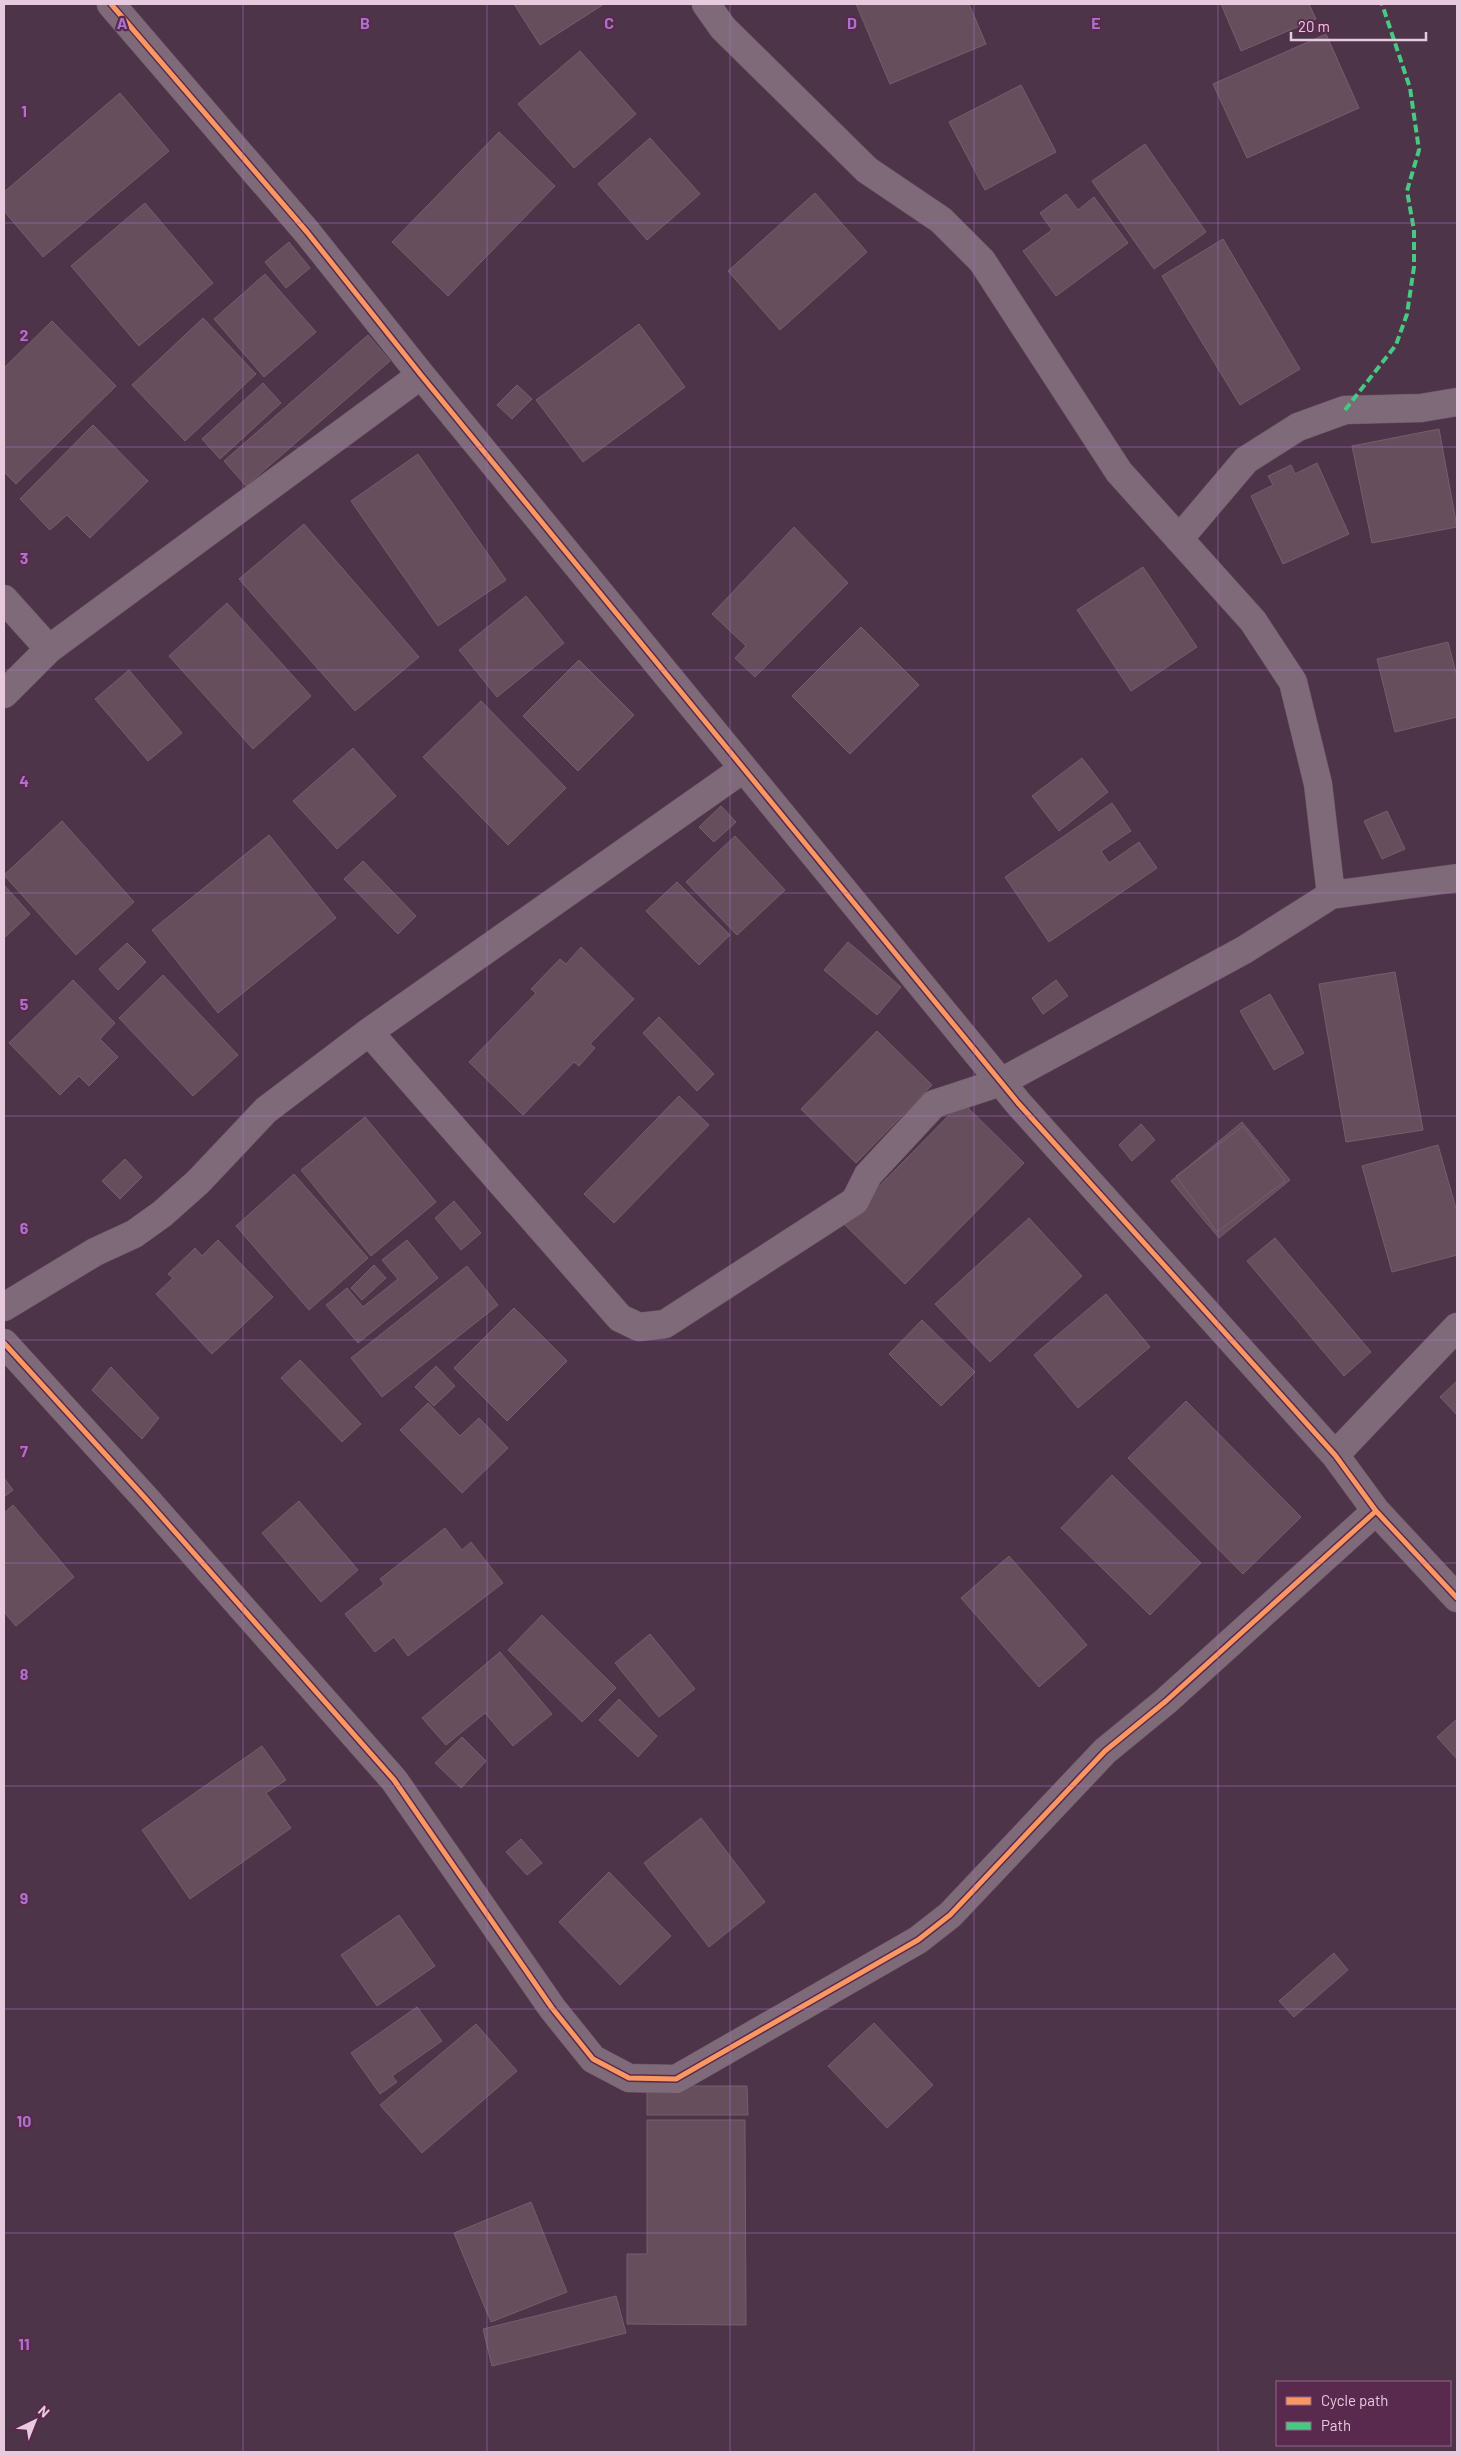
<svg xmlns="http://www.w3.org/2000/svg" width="1461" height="2456" font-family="Barlow,sans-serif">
<rect width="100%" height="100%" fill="#4e3448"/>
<path fill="#664e5c" stroke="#765e6c" d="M514,4h90l-64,41z
M856,4h113l17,40 -96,40z
M1221,4h88l7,15 -75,32z
M1326,34l33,74 -112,50 -34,-74z
M580,51l56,63 -62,54 -56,-64z
M1021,85l35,67 -71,38 -36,-68z
M120,93l49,58 -126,106 -39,-46v-19z
M499,132l56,54 -107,110 -56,-54z
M650,138l50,56 -53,46 -49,-56z
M1145,144l61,88 -52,37 -62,-88z
M815,193l52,59 -87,78 -52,-59z
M1066,194l12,16 16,-13 34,46 -72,53 -33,-45 29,-21 -12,-17z
M145,203l68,80 -74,63 -68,-80z
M1223,239l77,130 -60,36 -78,-129z
M289,242l21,26 -24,20 -21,-26z
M265,274l51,58 -52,45 -50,-58z
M203,318l53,56 -71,67 -53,-56z
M52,321l64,65 -100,98 -12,-12v-104z
M639,324l46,63 -102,75 -47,-62z
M368,335l22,26 -144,125 -22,-25z
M263,383l18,20 -61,56 -18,-20z
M517,385l15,14 -20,20 -15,-14z
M93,425l55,56 -58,57 -23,-23 -17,15 -30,-31z
M1439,429l18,98 -85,16 -20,-97z
M418,454l88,126 -68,46 -87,-125z
M1317,463l32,71 -66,30 -32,-68 22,-11 -5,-9 23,-11 4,9z
M304,524l115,133 -64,54 -116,-132z
M794,527l54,56 -93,94 -20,-19 11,-12 -34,-32z
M1143,567l54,80 -66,44 -54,-81z
M526,596l38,47 -67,54 -38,-47z
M227,603l84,93 -58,53 -84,-93z
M861,627l58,58 -69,69 -58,-58z
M1448,642l9,35v40l-62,15 -18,-73z
M579,660l55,55 -56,56 -55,-55z
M129,670l53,63 -34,28 -53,-62z
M481,701l85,87 -58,57 -85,-88z
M353,748l43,48 -59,53 -44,-48z
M1082,758l26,34 -49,39 -27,-35z
M1112,803l19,28 -30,20 8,12 30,-21 18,26 -108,74 -44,-65z
M721,806l15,16 -22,20 -15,-15z
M1387,811l18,38 -23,10 -18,-38z
M62,821l72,81 -58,53 -72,-80z
M269,835l67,83 -118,95 -66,-83z
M735,836l50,54 -48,45 -51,-53z
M363,861l53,55 -18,18 -54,-55z
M677,882l53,53 -31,30 -53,-54z
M4,885l26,29 -26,24z
M848,942l53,45 -24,28 -53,-45z
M127,943l19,19 -28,28 -19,-21z
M581,947l53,52 -44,45 5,4 -16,18 -5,-4 -51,53 -54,-53 67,-69 -5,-4 29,-30 6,5z
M1395,972l28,158 -77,12 -27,-158z
M163,975l75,80 -45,41 -74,-78z
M73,980l42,43 -15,16 18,18 -29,29 -10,-10 -19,19 -51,-52z
M1056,980l12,16 -25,18 -11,-16z
M1270,994l34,59 -30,17 -34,-59z
M659,1017l55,57 -17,17 -54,-58z
M877,1031l55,54 -76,78 -55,-54z
M679,1096l30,29 -95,98 -30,-29z
M962,1102l62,61 -119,121 -62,-61z
M365,1117l71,85 -65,54 -70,-86z
M1242,1122l48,58 -71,58 -48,-57z
M1141,1124l14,16 -23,21 -13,-16z
M1243,1126l42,55 -68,51 -41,-56z
M1438,1145l19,67v43l-65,17 -30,-106z
M125,1159l17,18 -22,22 -18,-18z
M294,1174l74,84 -59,52 -73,-84z
M454,1201l27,32 -20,17 -26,-32z
M1029,1218l53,58 -92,86 -55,-58z
M1275,1238l96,114 -27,24 -97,-115z
M218,1240l55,57 -61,57 -56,-60 17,-16 -5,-4 27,-26 7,8z
M407,1240l31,38 -80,65 -32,-38 21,-17 16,19 35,-28 -16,-19z
M374,1265l12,13 -24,22 -11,-12z
M467,1266l31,39 -116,92 -31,-39z
M1106,1294l44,53 -72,61 -44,-53z
M514,1308l53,53 -60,60 -53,-53z
M922,1320l53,52 -34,34 -52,-52z
M300,1360l61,64 -19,18 -61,-64z
M436,1366l19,20 -21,20 -19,-19z
M111,1367l48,51 -17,21 -50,-49z
M1457,1381v34l-17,-18z
M1186,1401l115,116 -58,57 -115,-116z
M428,1403l32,33 19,-18 29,30 -46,45 -62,-63z
M1112,1475l89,88 -51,52 -89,-87z
M4,1478l9,12 -9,7z
M299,1501l59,69 -37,32 -59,-69z
M13,1505l61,72 -58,49 -12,-14v-99z
M445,1528l17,22 9,-8 32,41 -95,73 -14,-19 -19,15 -30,-38 39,-30 -4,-5z
M1009,1556l78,89 -48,42 -78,-89z
M542,1615l74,73 -34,34 -74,-72z
M650,1634l45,55 -36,28 -44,-54z
M500,1652l52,62 -39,32 -28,-33 -39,32 -24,-27z
M619,1699l38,37 -19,21 -39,-37z
M1457,1719v40l-20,-22z
M462,1737l24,24 -25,27 -26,-25z
M262,1746l24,34 -20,13 25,35 -101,71 -48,-69z
M701,1818l64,84 -56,45 -65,-84z
M521,1839l21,24 -15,12 -21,-23z
M609,1872l62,64 -51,49 -61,-63z
M399,1915l36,51 -58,40 -36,-51z
M1334,1953l14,17 -54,47 -15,-16z
M417,2007l25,34 -50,35 5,6 -17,12 -29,-41z
M874,2023l59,62 -46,43 -59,-62z
M476,2024l41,47 -95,82 -42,-48z
M647,2086h100l1,29h-101z
M647,2120h98l1,205 -119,-1v-70h20z
M531,2202l36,90 -76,30 -37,-89z
M616,2296l10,37 -134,33 -9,-37z"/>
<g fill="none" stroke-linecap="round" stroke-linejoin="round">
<defs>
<path id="minor" d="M111,4l196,228 114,143 597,728 317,352 41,56 81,87
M706,4l17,24 144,142 74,50 41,41 137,211 134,149 40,61 25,102 13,111
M1179,539l67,-79 52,-33 47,-17 76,-2 36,-6
M4,599l45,50
M4,694l45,-45 372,-274
M369,1032l251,286 19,9 26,-3 190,-123 13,-26 66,-71 67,-22 243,-132 87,-55 126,-17
M4,1307l91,-55 39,-18 28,-20 36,-32 68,-72 103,-78 374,-263
M4,1343l142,156 248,281 158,228 41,51 36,19 47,1 242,-139 32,-25 155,-164 61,-50 210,-190
M1335,1455l122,-128"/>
</defs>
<use href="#minor" stroke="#695263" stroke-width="29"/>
<use href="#minor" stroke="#7e6a78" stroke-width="28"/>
<path stroke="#46c982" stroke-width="4" stroke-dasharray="8 4" stroke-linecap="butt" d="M1345,410l51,-65 11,-31 7,-47v-37l-7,-39 12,-41 -9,-62 -28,-84"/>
<defs>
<path id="cycleway" d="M111,4l196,228 114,143 597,728 317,352 41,56 81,87
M4,1343l142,156 248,281 158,228 41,51 36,19 47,1 242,-139 32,-25 155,-164 61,-50 210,-190"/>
</defs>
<use href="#cycleway" stroke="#59294e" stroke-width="8"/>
<use href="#cycleway" stroke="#f99763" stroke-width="5"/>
</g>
<path fill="none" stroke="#ac73cd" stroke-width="1" stroke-opacity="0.55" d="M243,4v2448M487,4v2448M730,4v2448M974,4v2448M1218,4v2448M4,223h1453M4,447h1453M4,670h1453M4,893h1453M4,1116h1453M4,1340h1453M4,1563h1453M4,1786h1453M4,2009h1453M4,2233h1453"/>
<g font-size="16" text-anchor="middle" font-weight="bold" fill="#ac73cd" stroke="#59294e" stroke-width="4.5" stroke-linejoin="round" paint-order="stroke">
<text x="122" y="29">A</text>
<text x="365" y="29">B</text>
<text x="609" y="29">C</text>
<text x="852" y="29">D</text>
<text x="1096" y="29">E</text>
<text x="24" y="117">1</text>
<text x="24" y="341">2</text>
<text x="24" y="564">3</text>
<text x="24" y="787">4</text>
<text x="24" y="1010">5</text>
<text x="24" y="1234">6</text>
<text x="24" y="1457">7</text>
<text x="24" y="1680">8</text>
<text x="24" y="1904">9</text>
<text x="24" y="2127">10</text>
<text x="24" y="2350">11</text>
</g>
<rect width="1461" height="2456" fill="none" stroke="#e8cadf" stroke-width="10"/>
<rect x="1276" y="2381" width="175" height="65" fill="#59294e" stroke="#926988"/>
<rect x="1286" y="2397" width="25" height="8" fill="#f99763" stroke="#926988"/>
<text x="1321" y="2406" font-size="15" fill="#e8cadf">Cycle path</text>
<rect x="1286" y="2422" width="25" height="8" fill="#46c982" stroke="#926988"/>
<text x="1321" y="2431" font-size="15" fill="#e8cadf">Path</text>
<g transform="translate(35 2421) rotate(43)" stroke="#59294e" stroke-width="4" paint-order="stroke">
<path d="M0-4L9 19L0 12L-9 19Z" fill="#e8cadf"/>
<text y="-8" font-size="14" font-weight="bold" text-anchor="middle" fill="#e8cadf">N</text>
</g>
<path d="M1291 32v8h135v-8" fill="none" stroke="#e8cadf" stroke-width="2.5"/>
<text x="1298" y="32" font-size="15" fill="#e8cadf" stroke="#59294e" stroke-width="4" paint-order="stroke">20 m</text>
</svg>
